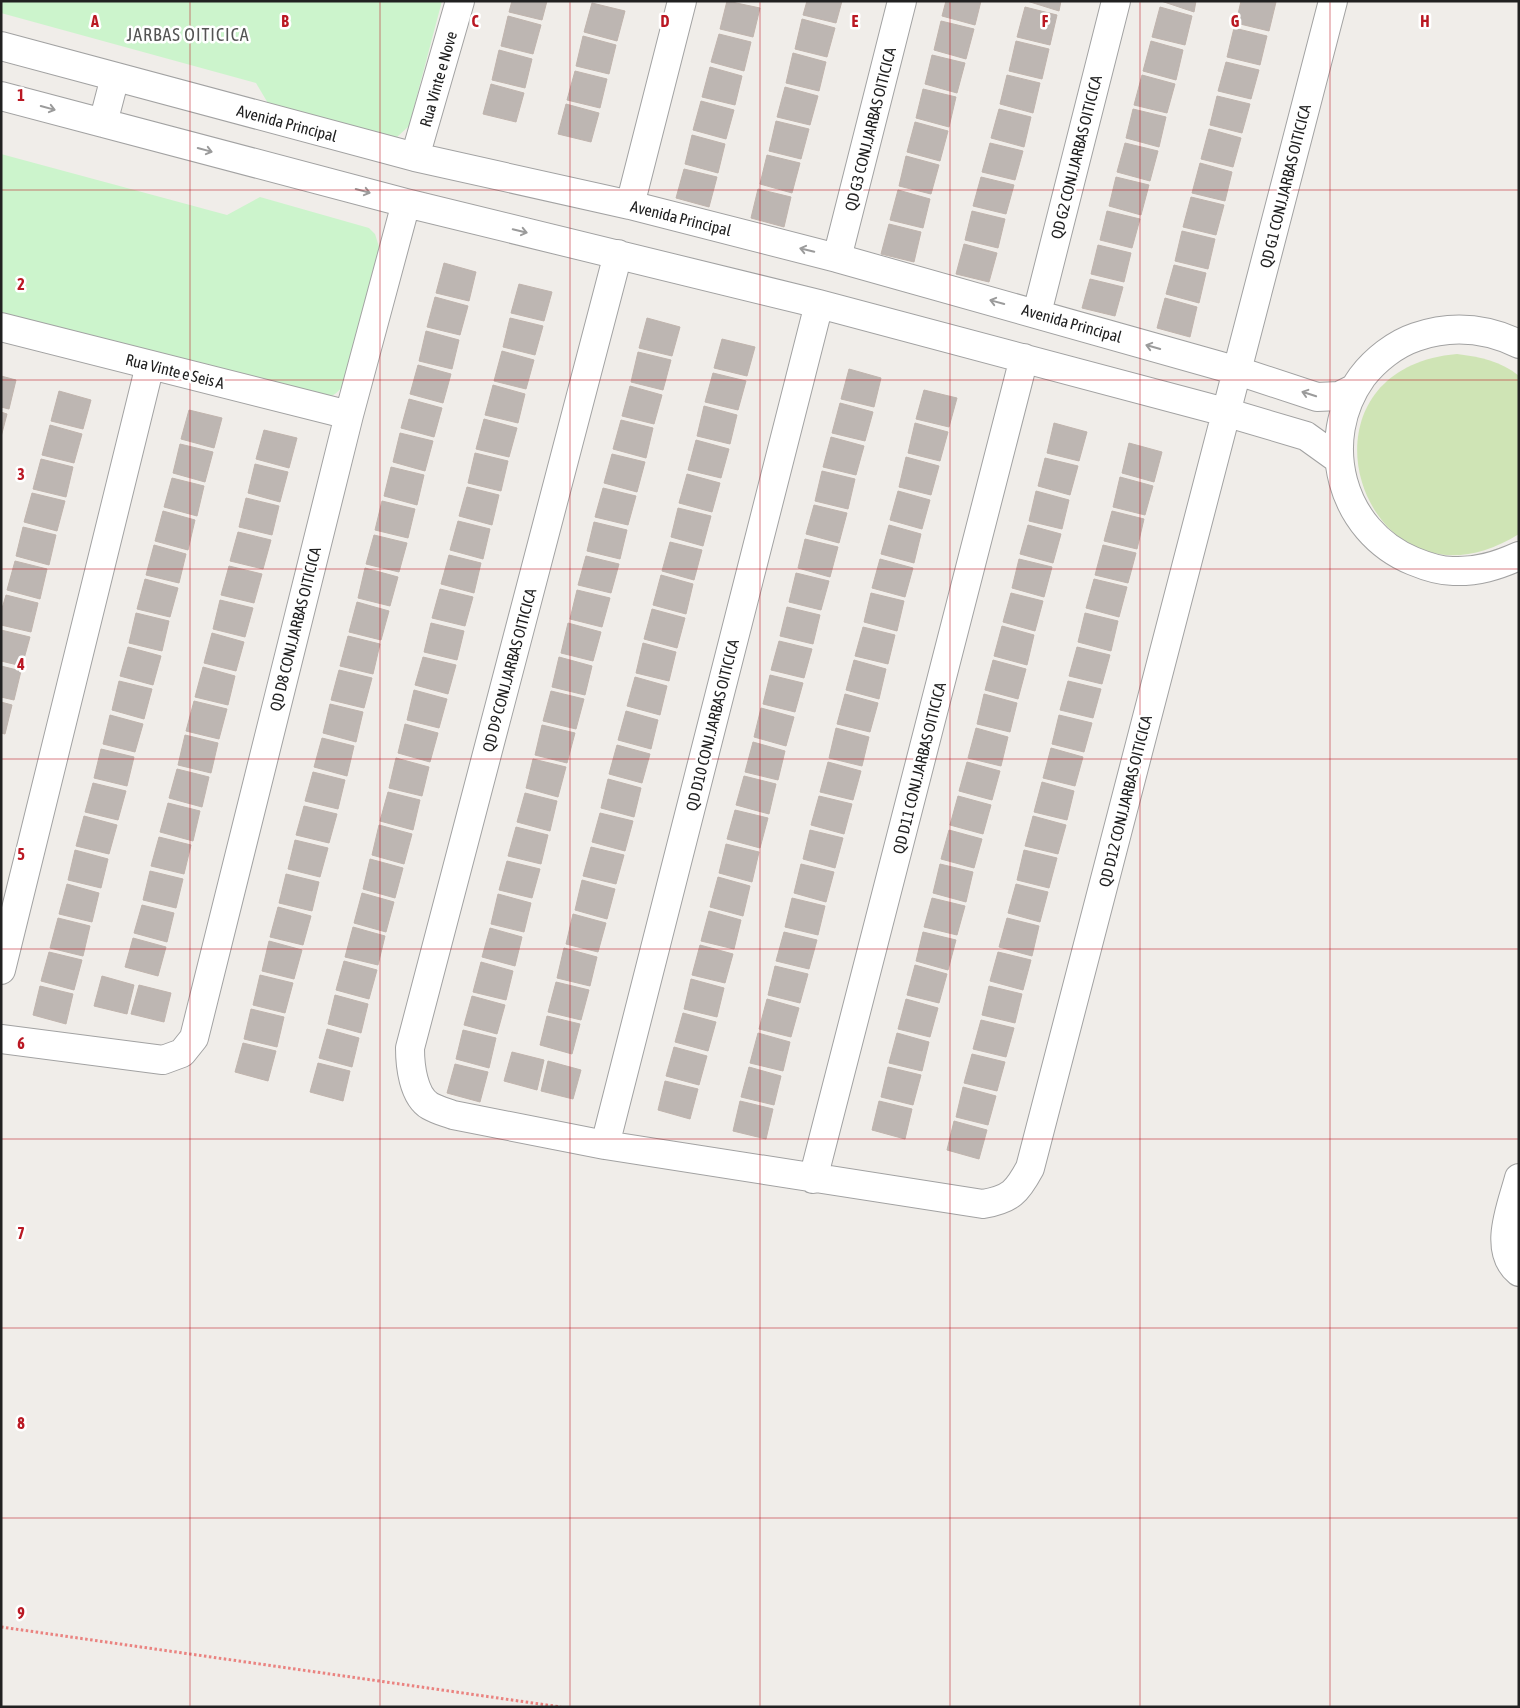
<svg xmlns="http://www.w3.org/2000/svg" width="1520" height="1708" font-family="'Asap Condensed',sans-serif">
<rect width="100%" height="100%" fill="#f0ede9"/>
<path fill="#cfe4b5" d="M1457,354c23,3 44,7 62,22v158c-154,96 -241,-164 -62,-180z"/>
<path fill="#ccf4cc" d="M1,1h441l-33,125 -12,11 -8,2 -114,-24 -19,-32 -255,-70z
M1,154l226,61 33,-18 109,31 6,6 5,16 -35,133c-8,12 -16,16 -31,17l-313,-88z"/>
<path fill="#bdb6b2" stroke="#c0b4ad" d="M512,1h35l-5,19 -33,-8z
M727,1l33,7 -7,29 -33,-8z
M807,1h35l-6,22 -33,-8z
M946,1h35l-6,24 -33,-9z
M1027,1h34l-2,10z
M1161,1h35l-2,11z
M1241,1l35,1 -7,29 -33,-8z
M592,3l33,8 -8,30 -33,-9z
M1025,7l32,8 -7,30 -33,-8z
M1160,7l32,9 -7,29 -33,-8z
M508,16l33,9 -8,29 -32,-8z
M802,19l33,9 -8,29 -32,-8z
M941,21l33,8 -8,30 -32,-9z
M1234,28l33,8 -7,29 -33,-8z
M719,34l32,8 -7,29 -33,-9z
M583,36l33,9 -7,29 -33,-8z
M1016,41l33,8 -7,30 -33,-8z
M1151,41l32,9 -7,30 -33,-9z
M499,50l33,9 -7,29 -33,-8z
M793,53l33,9 -7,29 -33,-8z
M932,55l33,8 -8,30 -32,-9z
M1226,62l33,8 -8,29 -33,-8z
M710,67l32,9 -7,29 -33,-8z
M575,71l32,8 -7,29 -33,-8z
M1007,75l33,8 -7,30 -33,-9z
M1142,75l33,9 -8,29 -33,-8z
M491,84l33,9 -8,29 -33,-8z
M785,87l33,9 -8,29 -33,-8z
M923,89l33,8 -7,30 -33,-9z
M1217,96l33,8 -8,29 -32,-8z
M701,101l33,9 -8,29 -33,-9z
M566,104l33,9 -8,29 -33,-8z
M999,109l32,8 -7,30 -33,-9z
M1133,109l33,8 -7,30 -33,-9z
M776,121l33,8 -8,30 -32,-8z
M915,122l33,9 -8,30 -33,-9z
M1209,129l32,9 -8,29 -32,-8z
M692,135l33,9 -7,29 -33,-9z
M990,143l33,8 -8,29 -33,-8z
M1125,143l33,8 -8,30 -33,-9z
M767,155l33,8 -8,30 -32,-9z
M906,156l33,9 -8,29 -32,-8z
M1200,163l32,9 -7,29 -33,-8z
M684,169l33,8 -8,30 -33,-9z
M981,177l33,8 -8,29 -33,-8z
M1116,177l33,8 -8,30 -32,-9z
M758,189l33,8 -7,30 -33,-9z
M898,190l32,9 -7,29 -33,-8z
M1191,197l33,8 -8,30 -33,-8z
M972,211l33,8 -7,29 -33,-8z
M1107,211l33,8 -8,29 -32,-8z
M889,224l32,8 -7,30 -33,-8z
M1182,231l33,8 -7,30 -33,-8z
M964,244l33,9 -8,29 -33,-8z
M1098,245l33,8 -7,29 -33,-8z
M444,263l32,9 -7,29 -33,-8z
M1174,265l32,8 -7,30 -33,-9z
M1090,279l33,8 -8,29 -33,-8z
M519,284l33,8 -8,29 -33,-8z
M435,297l33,9 -8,29 -33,-8z
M1165,298l32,9 -7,30 -33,-9z
M510,318l33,8 -8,29 -32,-8z
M647,318l33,9 -8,29 -33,-8z
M426,331l33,9 -7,29 -33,-8z
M722,339l33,8 -8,29 -33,-8z
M502,351l32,9 -8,29 -32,-8z
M638,352l33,8 -8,30 -32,-8z
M418,365l33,9 -8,29 -33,-9z
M849,369l32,9 -7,29 -33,-8z
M713,373l33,8 -8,29 -33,-8z
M1,376l15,4 -7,29 -8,-2z
M493,385l32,9 -7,29 -33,-8z
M630,386l32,9 -8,29 -32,-8z
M924,390l33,8 -8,29 -33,-8z
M59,391l32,9 -8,29 -32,-8z
M409,399l33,9 -8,29 -33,-9z
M840,403l33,9 -8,29 -33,-8z
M704,406l33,9 -7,29 -33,-8z
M189,410l33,8 -8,30 -33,-9z
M1,412l6,2 -6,23z
M484,419l33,9 -8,29 -33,-8z
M621,420l32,8 -7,30 -33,-9z
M915,423l33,9 -8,29 -32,-8z
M1054,423l33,9 -8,29 -32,-8z
M50,425l32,9 -8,29 -32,-8z
M264,430l33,8 -8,30 -33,-9z
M400,433l33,8 -8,30 -32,-9z
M831,437l33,9 -8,29 -33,-8z
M696,440l33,9 -8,29 -33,-8z
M1129,443l33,9 -8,30 -32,-9z
M180,444l33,8 -8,30 -32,-9z
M475,453l33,8 -7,30 -33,-8z
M612,454l33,8 -8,30 -33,-9z
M906,457l33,9 -8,29 -32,-8z
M1045,458l33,8 -8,29 -32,-9z
M41,459l32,8 -7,30 -33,-8z
M255,464l33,8 -8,30 -32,-9z
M391,467l33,8 -7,30 -33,-9z
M822,471l33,8 -7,30 -33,-8z
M687,474l33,9 -8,29 -33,-9z
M1120,477l33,9 -8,29 -32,-8z
M172,478l32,8 -7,30 -33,-9z
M467,487l32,8 -7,30 -33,-9z
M603,488l33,8 -8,29 -33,-8z
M898,491l32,9 -8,29 -32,-9z
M1036,491l33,9 -7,29 -33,-8z
M32,493l33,8 -8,30 -33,-9z
M246,498l33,8 -7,29 -33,-8z
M382,501l33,8 -7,29 -33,-8z
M814,505l33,8 -8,30 -33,-9z
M678,508l33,8 -8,30 -32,-9z
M163,511l32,9 -7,30 -33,-9z
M1112,511l32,8 -7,30 -33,-8z
M458,521l32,8 -7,30 -33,-9z
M594,522l33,8 -7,29 -33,-8z
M889,525l32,9 -7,29 -33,-9z
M1028,525l33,9 -8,29 -33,-9z
M23,527l33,8 -7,30 -33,-9z
M238,532l33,8 -8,29 -33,-8z
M374,535l33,8 -8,29 -33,-8z
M805,539l33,8 -8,30 -32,-9z
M670,542l32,8 -8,30 -32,-9z
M154,545l32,9 -7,29 -33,-8z
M1103,545l33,8 -8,30 -33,-8z
M449,555l32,8 -7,30 -33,-9z
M586,556l33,8 -8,29 -33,-8z
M880,559l33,9 -8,29 -33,-9z
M1019,559l33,8 -8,30 -32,-9z
M15,561l32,8 -7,30 -33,-9z
M229,566l33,8 -8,29 -33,-8z
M365,568l33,9 -8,29 -32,-8z
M796,573l33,8 -8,29 -32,-8z
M661,575l32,9 -7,30 -33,-9z
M145,579l33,9 -8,29 -33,-8z
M1094,579l33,8 -8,30 -33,-9z
M440,589l33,8 -8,29 -33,-8z
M577,590l33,8 -8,29 -32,-8z
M871,593l33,8 -7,30 -33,-9z
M1011,593l32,8 -8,30 -32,-9z
M6,595l32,8 -7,29 -30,-7v-13z
M220,600l33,8 -8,29 -32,-8z
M357,602l32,9 -8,29 -32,-8z
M787,607l33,8 -7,29 -33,-8z
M652,609l33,9 -8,30 -33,-9z
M136,613l33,8 -7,30 -33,-8z
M1085,613l33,8 -7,30 -33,-9z
M431,623l33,8 -7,29 -33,-8z
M568,623l33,9 -8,29 -32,-8z
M1002,626l32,9 -7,30 -33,-9z
M863,627l32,8 -7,29 -33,-8z
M1,630l29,7 -8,29 -21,-5z
M212,633l32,9 -8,29 -32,-8z
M348,636l32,8 -7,30 -33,-8z
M779,641l33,8 -8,29 -33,-8z
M643,643l33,9 -7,29 -33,-8z
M128,647l33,9 -8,29 -33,-9z
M1077,647l33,8 -8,29 -33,-8z
M423,657l33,8 -8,29 -33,-9z
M559,657l33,9 -7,29 -33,-8z
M854,660l32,9 -7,30 -33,-9z
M993,660l33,9 -8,30 -33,-9z
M1,666l20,5 -7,29 -13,-3z
M203,667l32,9 -7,29 -33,-8z
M339,670l33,8 -8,30 -33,-8z
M770,675l33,8 -8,29 -32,-8z
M635,677l32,9 -7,29 -33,-9z
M119,681l33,8 -8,30 -32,-9z
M1068,681l33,8 -8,29 -33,-8z
M414,690l33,9 -8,29 -32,-8z
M551,691l33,8 -8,30 -33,-8z
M845,694l33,9 -8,29 -33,-8z
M984,694l33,9 -7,29 -33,-8z
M194,701l33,8 -8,30 -33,-8z
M1,702l11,3 -7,29 -4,-1z
M330,704l33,8 -7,30 -33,-9z
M761,708l33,9 -8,29 -32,-9z
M626,711l32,9 -7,29 -33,-9z
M110,715l33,9 -8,28 -32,-8z
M1059,715l33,8 -8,29 -32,-8z
M405,724l33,9 -8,29 -32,-9z
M542,725l33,8 -8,30 -32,-8z
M836,728l33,9 -7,29 -33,-8z
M976,728l32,9 -7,29 -33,-8z
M185,735l33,8 -7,30 -33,-8z
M322,738l32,8 -7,30 -33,-9z
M753,742l32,9 -7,29 -33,-8z
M617,745l33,9 -8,29 -33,-9z
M1051,748l32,9 -8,29 -32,-8z
M101,749l33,8 -7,29 -33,-8z
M396,758l33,9 -7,29 -33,-8z
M533,759l33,8 -8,30 -32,-9z
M828,762l33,9 -8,29 -33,-8z
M967,762l33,9 -8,29 -33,-9z
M177,769l32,8 -7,30 -33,-9z
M313,772l32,8 -7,29 -33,-8z
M744,776l32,8 -7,30 -33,-9z
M608,779l33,9 -7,29 -33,-9z
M1042,782l32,9 -7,29 -33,-8z
M93,783l33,8 -8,29 -33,-8z
M388,792l32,8 -7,30 -33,-9z
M525,793l32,8 -7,30 -33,-9z
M819,796l33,8 -8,30 -33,-9z
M958,796l33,9 -8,29 -33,-9z
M168,803l32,8 -7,30 -33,-9z
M304,806l33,8 -8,29 -33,-8z
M735,810l33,8 -8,30 -33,-9z
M600,813l33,8 -8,30 -33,-9z
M84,816l33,9 -8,29 -33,-8z
M1033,816l33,9 -8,29 -33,-8z
M379,825l33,9 -8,30 -32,-9z
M516,827l32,8 -7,29 -33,-8z
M810,830l33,8 -8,30 -32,-9z
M949,830l33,9 -8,29 -33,-9z
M159,837l32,8 -7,29 -33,-8z
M295,840l33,8 -8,29 -32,-8z
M726,844l33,8 -7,30 -33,-9z
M591,847l33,8 -8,29 -33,-8z
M75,850l33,9 -7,29 -33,-8z
M1024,850l33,8 -8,30 -32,-8z
M370,859l33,9 -8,30 -32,-9z
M507,861l33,8 -8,29 -33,-8z
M801,864l33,8 -8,30 -32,-9z
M940,864l33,8 -7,30 -33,-9z
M150,871l33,8 -7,29 -33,-8z
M286,874l33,8 -7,29 -33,-8z
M718,877l32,9 -7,30 -33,-9z
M582,880l33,9 -8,30 -32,-9z
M67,884l32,9 -7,29 -33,-8z
M1016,884l32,8 -8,30 -32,-9z
M362,893l32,9 -8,30 -32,-9z
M498,894l33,9 -7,29 -33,-8z
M792,898l33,8 -7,29 -33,-8z
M932,898l33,8 -8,29 -33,-8z
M142,905l32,8 -7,29 -33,-9z
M278,907l33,9 -8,29 -33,-8z
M709,911l32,9 -7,29 -33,-8z
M573,914l33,9 -8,29 -32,-8z
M58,918l32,8 -7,30 -33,-8z
M1007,918l32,8 -7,30 -33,-9z
M353,927l32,9 -7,29 -33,-8z
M490,928l32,9 -7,29 -33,-9z
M784,932l33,8 -8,29 -33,-8z
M923,932l33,8 -8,30 -32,-9z
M133,938l33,9 -8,29 -33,-9z
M269,941l33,9 -8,29 -32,-8z
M700,945l33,9 -8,29 -33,-8z
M564,948l33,9 -7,29 -33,-8z
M49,952l33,8 -8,30 -33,-9z
M998,952l33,8 -8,30 -33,-9z
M344,961l33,9 -8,29 -33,-9z
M481,962l32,9 -7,29 -33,-8z
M915,965l32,9 -8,29 -32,-8z
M775,966l33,8 -8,29 -32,-8z
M260,975l33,8 -8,30 -32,-8z
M102,976l32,9 -7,29 -33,-8z
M691,979l33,9 -7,29 -33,-8z
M556,982l33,8 -8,30 -33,-8z
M139,985l32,8 -7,29 -33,-8z
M40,986l33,8 -7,30 -33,-9z
M989,986l33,8 -7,29 -33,-8z
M335,995l33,9 -7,29 -33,-9z
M472,996l33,9 -8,29 -33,-9z
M767,999l32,9 -8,29 -32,-8z
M906,999l32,9 -8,29 -32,-8z
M251,1009l33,8 -7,30 -33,-8z
M683,1013l33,9 -8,29 -33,-9z
M547,1016l33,8 -8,30 -32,-9z
M981,1020l33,8 -8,29 -33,-8z
M327,1029l32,9 -7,29 -33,-9z
M463,1030l33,8 -7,30 -33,-9z
M758,1033l32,9 -7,29 -33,-8z
M897,1033l32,9 -7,29 -33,-8z
M243,1043l33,8 -8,30 -33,-9z
M674,1047l33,9 -8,29 -33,-9z
M512,1052l32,8 -7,30 -33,-9z
M972,1054l33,8 -8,29 -33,-8z
M548,1061l33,9 -8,29 -32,-8z
M318,1063l32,8 -7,30 -33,-9z
M455,1064l33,8 -8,30 -33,-9z
M749,1067l32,9 -7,29 -33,-8z
M888,1067l33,8 -8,30 -32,-8z
M665,1081l33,8 -8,30 -32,-9z
M963,1087l33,9 -8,29 -32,-8z
M740,1101l33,8 -7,30 -33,-8z
M879,1101l33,8 -7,30 -33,-9z
M954,1121l33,9 -8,29 -32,-9z"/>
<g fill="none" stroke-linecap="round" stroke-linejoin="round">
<defs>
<path id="street" d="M1,46l414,111 215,48 207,53 401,113 79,26 22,-1 16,-8
M1,96l405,107 413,101 406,108 81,24 32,23
M103,123l12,-46
M415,157l45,-156
M630,205l52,-204
M618,254l-208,794c0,17 3,48 20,58 7,4 15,6 23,9l152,30 378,59c28,-5 34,-12 47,-36l303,-1167
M837,258l65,-257
M1037,313l79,-312
M1,327l348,88
M1519,344c-33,-16 -68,-19 -103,-7 -21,7 -41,23 -54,40 -45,63 -22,154 51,184 12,5 26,10 40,10 24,1 44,-5 66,-15
M1,970l149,-605
M1,1039l162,21 19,-7 12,-15 155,-623 57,-212
M605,1145l214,-841
M1519,1178c-7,27 -27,72 0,94
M813,1179l211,-821"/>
</defs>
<use href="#street" stroke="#a2a2a2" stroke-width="30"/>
<path stroke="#ea8380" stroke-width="3" stroke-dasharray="2.5 2.5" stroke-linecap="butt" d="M1,1627l560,80"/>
<use href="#street" stroke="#fff" stroke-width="28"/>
</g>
<defs><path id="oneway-shaft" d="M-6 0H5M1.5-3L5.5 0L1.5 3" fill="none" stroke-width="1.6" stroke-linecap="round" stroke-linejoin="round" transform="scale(1.25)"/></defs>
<g stroke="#9b9b9b">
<use href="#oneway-shaft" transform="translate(48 108) rotate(15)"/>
<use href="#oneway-shaft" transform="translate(205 150) rotate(15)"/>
<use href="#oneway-shaft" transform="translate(363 191) rotate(15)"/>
<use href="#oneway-shaft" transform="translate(520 231) rotate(14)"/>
<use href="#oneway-shaft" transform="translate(807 250) rotate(-166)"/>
<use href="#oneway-shaft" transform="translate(997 302) rotate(-165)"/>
<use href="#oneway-shaft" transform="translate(1153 347) rotate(-164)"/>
<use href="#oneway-shaft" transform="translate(1309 394) rotate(-162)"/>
</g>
<path fill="none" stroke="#ba1823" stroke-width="1" stroke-opacity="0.55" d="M190,1v1706M380,1v1706M570,1v1706M760,1v1706M950,1v1706M1140,1v1706M1330,1v1706M1,190h1518M1,380h1518M1,569h1518M1,759h1518M1,949h1518M1,1139h1518M1,1328h1518M1,1518h1518"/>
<g text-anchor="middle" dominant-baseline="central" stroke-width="5" stroke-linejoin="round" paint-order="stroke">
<g font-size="16" fill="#212121" stroke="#fff">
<text transform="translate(438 79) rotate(-74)">Rua Vinte e Nove</text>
<text transform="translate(287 123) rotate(15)">Avenida Principal</text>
<text transform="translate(870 129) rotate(-76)">QD G3 CONJ.JARBAS OITICICA</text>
<text transform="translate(1076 157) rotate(-76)">QD G2 CONJ.JARBAS OITICICA</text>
<text transform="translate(1285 186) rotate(-76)">QD G1 CONJ.JARBAS OITICICA</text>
<text transform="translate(681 218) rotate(14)">Avenida Principal</text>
<text transform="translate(1072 323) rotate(16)">Avenida Principal</text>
<text transform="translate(175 371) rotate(14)">Rua Vinte e Seis A</text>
<text transform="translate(295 629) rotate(-76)">QD D8 CONJ.JARBAS OITICICA</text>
<text transform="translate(509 670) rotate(-75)">QD D9 CONJ.JARBAS OITICICA</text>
<text transform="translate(712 725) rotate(-76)">QD D10 CONJ.JARBAS OITICICA</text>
<text transform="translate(919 768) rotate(-76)">QD D11 CONJ.JARBAS OITICICA</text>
<text transform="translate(1125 801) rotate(-76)">QD D12 CONJ.JARBAS OITICICA</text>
</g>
<g font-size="18" letter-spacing="1" fill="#545454" stroke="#fff">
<text x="188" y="34">JARBAS OITICICA</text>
</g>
</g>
<g font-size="16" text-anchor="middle" font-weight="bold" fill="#ba1823" stroke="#fff" stroke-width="5" stroke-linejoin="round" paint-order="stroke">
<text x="95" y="27">A</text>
<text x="285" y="27">B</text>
<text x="475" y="27">C</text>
<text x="665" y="27">D</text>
<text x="855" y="27">E</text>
<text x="1045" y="27">F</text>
<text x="1235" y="27">G</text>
<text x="1425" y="27">H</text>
<text x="21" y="101">1</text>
<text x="21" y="290">2</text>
<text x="21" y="480">3</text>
<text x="21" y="670">4</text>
<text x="21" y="860">5</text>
<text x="21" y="1049">6</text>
<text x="21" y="1239">7</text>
<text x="21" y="1429">8</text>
<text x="21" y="1619">9</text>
</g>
<rect width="1520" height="1708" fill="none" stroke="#212121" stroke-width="5"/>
</svg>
